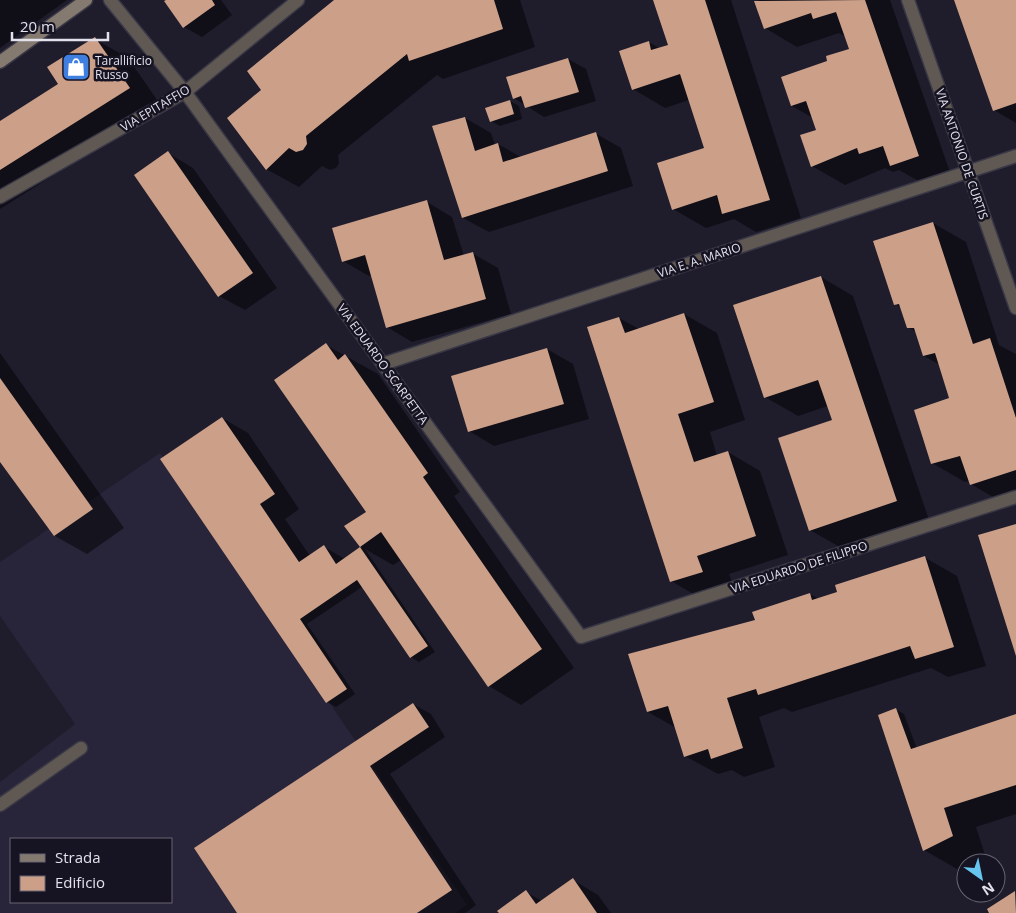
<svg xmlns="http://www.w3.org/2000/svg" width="1016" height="913" font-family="'Open Sans',sans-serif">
<rect width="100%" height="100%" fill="#1f1c2c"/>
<path fill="#282439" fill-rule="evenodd" d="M160,453l307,452 -12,8h-455v-131l75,-58 -75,-108v-54zM11,839h160v63h-160z"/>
<path fill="#0007" d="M0,0h67l-67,48z
M168,0h53l11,15 -30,22 -18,-10z
M336,0h184l15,47 -92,32 -6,-4 -99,80 1,8 -3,5 -6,2 -8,-4 -23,21 -33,-18 -3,-79z
M655,0h76l70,218 -45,14 -22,-13 -28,9 -33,-19 32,-60 -16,-49 -24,8 -32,-19 16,-47 10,6 10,-3z
M760,0h130l61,175 -27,9 -25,-14 -6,2 -8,-4 -40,17 -33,-19 6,-35 -5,-13 -21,-12 37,-45 21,-12 -4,-12 -7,-4 -42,14 -32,-19 -10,-26z
M956,0h60v123l-22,-13z
M95,39l33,19 34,49 -162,102v-86l60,-38z
M568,59l18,10 10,32 -52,16 -30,-19z
M510,101l9,5 3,13 -22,7 -9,-5z
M465,118l26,15 4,12 3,-1 23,13 74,-24 26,15 12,38 -144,46 -26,-14 -29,-91z
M168,153l25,15 84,120 -32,22 -26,-14z
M427,202l25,15 12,39 8,-3 26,15 13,46 -99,28 -25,-15 -15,-52 -3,1 -26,-15z
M933,223l33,19 33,103 17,9v145l-13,4 -32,-19 -1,-3 -5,1 -33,-19 19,-64 -11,-34 -16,-9 -8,-24 -8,-5 -6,-19 -7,-4z
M821,277l32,19 76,224 -86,29 -33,-19 24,-109 -6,-15 -30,10 -33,-19z
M684,314l33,19 28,87 -35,12 7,24 11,-4 32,19 28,84 -59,19 6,16 -31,10 -33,-19 -52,-263 20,11z
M326,345l52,29 82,118 -6,4 120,172 -53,37 -32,-19 -88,-126 -8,5 -28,-16 70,103 -16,10 -8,-5 -49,-70 -55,37 48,70 -19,13 -9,-5 -61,-89 -44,-195 26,15 51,76 -14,10 25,37 14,-9 21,12 17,-11 -16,-21 22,-15z
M547,349l26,15 16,55 -95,27 -25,-15z
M0,353l124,175 -37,26 -32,-18 -55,-77z
M924,557l33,19 29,90 -38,11 -17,-9 -139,44 -8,-4 -25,9 16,50 -31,10 -12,-7 -14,4 -33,-18 -9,-28 -28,-16 108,-92 54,-26 9,5 20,-6z
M413,704l18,10 14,23 -55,37 86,131 -11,8h-227z
M895,709l9,5 13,35 99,-33v98l-40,13 9,28 -28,14 -33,-19z
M573,880l25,15 13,18h-111l26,-21 16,9z"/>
<path fill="#cb9f88" d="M166,0h46l3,5 -32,23 -19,-27z
M334,0h160l9,29 -94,32 -2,-7 -101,82 1,8 -4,6 -7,2 -7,-4 -23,22 -39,-52 34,-28 -14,-19z
M653,0h52l65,200 -48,14 -5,-19 -45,15 -15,-47 47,-15 -24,-74 -48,16 -13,-39 30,-10 2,9 17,-5z
M865,0l54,156 -29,10 -7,-20 -24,8 -2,-6 -46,19 -11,-32 16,-5 -10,-29 -15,5 -10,-29 46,-16 -1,-5 23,-7 -13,-37 -23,7 -2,-6 -47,16 -10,-28z
M954,0h62v103l-23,8z
M95,37l35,51 -130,82v-49l58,-37 -11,-17z
M568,58l11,34 -54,16 -4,-12 -8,3 -7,-22z
M510,100l4,14 -24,8 -5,-14z
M465,117l10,34 23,-8 5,19 93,-30 12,39 -146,47 -30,-92z
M168,151l85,122 -35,24 -84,-122z
M427,200l17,60 29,-8 13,47 -100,29 -21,-73 -23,7 -10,-34z
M933,222l40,122 17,-6 26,80v52l-46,15 -10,-29 -29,8 -17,-54 35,-12 -14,-45 -12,3 -9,-28h-7l-8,-24 -5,1 -21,-64z
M821,276l76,225 -88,30 -31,-93 54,-18 -14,-40 -54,18 -31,-93z
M684,313l30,89 -36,12 16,48 34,-11 28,85 -59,20 6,16 -33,10 -83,-255 32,-10 6,16z
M326,343l12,17 7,-6 83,119 -5,4 119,172 -54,38 -107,-155 -21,15 -16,-21 22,-14 -92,-132z
M547,348l17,56 -96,28 -17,-56z
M0,378l93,131 -39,27 -54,-74z
M222,417l53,77 -15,10 39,58 25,-17 12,19 24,-17 68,99 -18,12 -53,-78 -57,39 47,70 -21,14 -166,-244z
M1016,524v132l-38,-121z
M925,556l29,91 -39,12 -5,-13 -152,49 -2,-6 -29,9 16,50 -32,11 -3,-10 -24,8 -16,-51 -21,6 -19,-58 127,-34 -3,-8 58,-19 2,7 25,-8 -2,-7z
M413,703l16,24 -59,39 82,124 -35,23h-180l-43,-65z
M896,708l15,41 105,-35v71l-72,23 9,28 -30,15 -45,-136z
M573,878l24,35h-98l-2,-2 29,-21 10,14z
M1015,891l1,22h-27l-2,-4z"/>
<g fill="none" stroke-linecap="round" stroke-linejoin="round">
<defs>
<path id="street" d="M110,0l75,92 396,545 435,-140
M908,0l108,308
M0,197l185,-105 113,-92
M383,364l633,-208
M0,805l81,-57"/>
<path id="secondary" d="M0,62l86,-62"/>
</defs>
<use href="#street" stroke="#3a3847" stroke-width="15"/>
<use href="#secondary" stroke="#3a3847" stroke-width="15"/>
<use href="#street" stroke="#605953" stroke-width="12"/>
<use href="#secondary" stroke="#857a70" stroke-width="12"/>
</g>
<defs>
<symbol id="shop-square" viewBox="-11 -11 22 22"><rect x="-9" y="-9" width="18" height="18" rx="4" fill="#3f7fe0" stroke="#161322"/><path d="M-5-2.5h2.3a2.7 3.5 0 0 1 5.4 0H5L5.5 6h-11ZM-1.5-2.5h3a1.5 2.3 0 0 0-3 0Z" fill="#fff"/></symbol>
</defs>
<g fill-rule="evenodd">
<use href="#shop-square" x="60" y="51" width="32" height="32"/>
</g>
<g text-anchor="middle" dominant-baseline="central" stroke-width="5" stroke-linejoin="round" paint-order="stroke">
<g font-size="12" fill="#e3e1ec" stroke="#161322" text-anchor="start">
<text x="95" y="60">Tarallificio<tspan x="95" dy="14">Russo</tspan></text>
</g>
<g font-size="12" fill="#e3e1ec" stroke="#161322">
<text transform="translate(155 108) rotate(-31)">VIA EPITAFFIO</text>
<text transform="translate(962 154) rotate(71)">VIA ANTONIO DE CURTIS</text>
<text transform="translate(699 260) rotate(-18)">VIA E. A. MARIO</text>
<text transform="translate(383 364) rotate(54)">VIA EDUARDO SCARPETTA</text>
<text transform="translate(799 567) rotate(-18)">VIA EDUARDO DE FILIPPO</text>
</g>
</g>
<rect x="10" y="838" width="162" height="65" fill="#161322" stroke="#686573"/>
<rect x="20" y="854" width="25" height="8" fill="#857a70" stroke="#686573"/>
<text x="55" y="863" font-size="15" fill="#e3e1ec">Strada</text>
<rect x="20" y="876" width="25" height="15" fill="#cb9f88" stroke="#686573"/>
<text x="55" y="888" font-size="15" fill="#e3e1ec">Edificio</text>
<g transform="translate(981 878) rotate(147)"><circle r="24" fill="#161322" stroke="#686573"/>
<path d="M0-4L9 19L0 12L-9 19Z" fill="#66c4ef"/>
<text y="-8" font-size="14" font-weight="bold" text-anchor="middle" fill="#e3e1ec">N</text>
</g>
<path d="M12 32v8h96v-8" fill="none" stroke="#e3e1ec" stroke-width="2.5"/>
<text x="20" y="32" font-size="15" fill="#e3e1ec" stroke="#161322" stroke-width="4" paint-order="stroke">20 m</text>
</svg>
